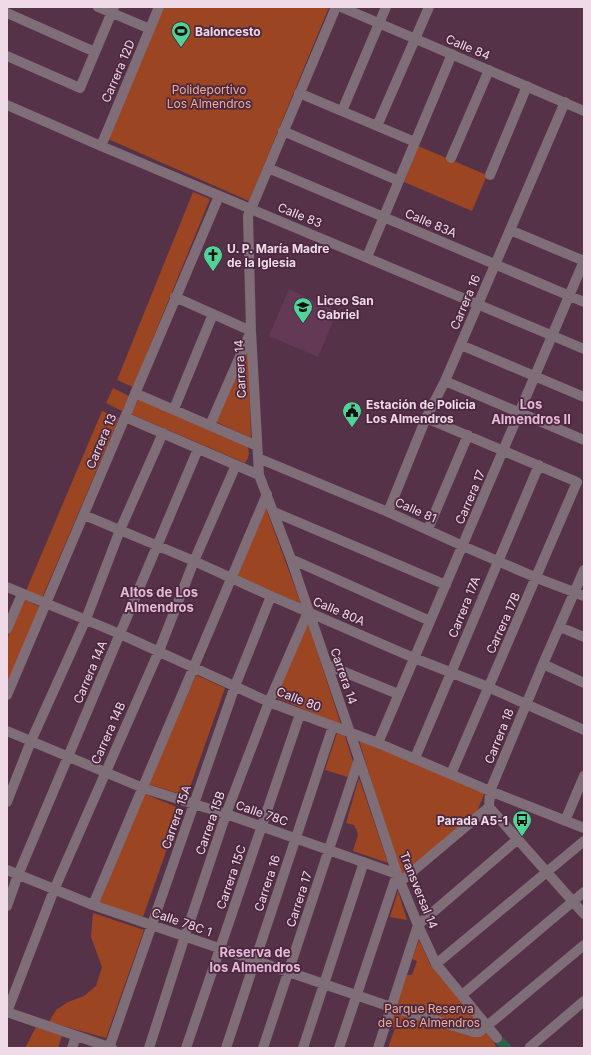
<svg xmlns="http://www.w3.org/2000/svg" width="591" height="1055" font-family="Inter,sans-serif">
<rect width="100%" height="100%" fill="#563249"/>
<path fill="#633955" d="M289,289l48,23 -19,45 -49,-21z"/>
<path fill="#9b4522" d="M164,7h165l-80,194 -141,-62z
M418,146l69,29 -15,36 -68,-29z
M193,192l17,7 -77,188 -16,-7z
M248,348l3,90 -37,-17z
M113,388l16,8 -7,15 -16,-8z
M139,399l108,47c3,7 2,11 -2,17l-114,-49z
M102,411l17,7 -77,180 -16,-7z
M265,506l36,98 -65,-29z
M24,599l16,8 -33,77v-45z
M308,623l33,102 -66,-28z
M196,675l29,13 -38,108 -39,-12z
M337,733l8,3 9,29 -3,13 -26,-8z
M359,740l126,52 -9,22 -73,63 -16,-45z
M359,778l29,85 -35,-12 5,-17 -4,-9 -8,-2z
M143,793l38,16 -38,108 -44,-14z
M398,891l9,29 -17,-3z
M93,913l51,17 -38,108 -57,-16 7,-12 12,-8 16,-6 12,-10 6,-19 -11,-30z
M419,940l11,24 51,61 15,21 -2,2h-106l7,-20 -6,-2 18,-51h5l5,-14 -5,-2z
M36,1027l26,9 -4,12h-33z"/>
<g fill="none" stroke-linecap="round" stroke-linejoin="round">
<path stroke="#2e6149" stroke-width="9" d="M497,1038l10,10"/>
<path stroke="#7f6d78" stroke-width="10" d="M98,7l52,22
M336,7l-88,209 3,115 8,144 32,84 68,200 38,115 21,51 18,39 61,74
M7,13l88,39
M7,56l73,32 34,-81
M299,93l116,49
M7,105l94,41
M342,111l44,-104
M377,126l52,-119
M283,131l116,50
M451,158l38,-88
M268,168l316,134
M490,175l37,-89
M510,230l74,31
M367,257l85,-203
M175,297l76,34 -41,94
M461,345l123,52
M445,381l139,59
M135,393l122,53
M174,409l39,-95
M125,417l134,58
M426,418l151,64 -126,292
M258,458l130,54 75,34 74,32 47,18
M274,512l172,73
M388,512l38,-94 19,-37 120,-279
M84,515l110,46 77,35 143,62 74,29 96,43
M428,529l40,-94
M291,559l139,62
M7,587l113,47 149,68 109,41 112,48 94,37
M560,627l24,10
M7,629l15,-35
M543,664l41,19
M327,665l71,29
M7,695l212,-499
M7,731l136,57 83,26 171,60 -58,174
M378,743l206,-482
M415,758l124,-293
M7,802l24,-61 55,-122 34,-89 43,-97
M489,807l95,107
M565,821l19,-45
M7,870l86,35 298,102 83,25h5l8,-6 97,-81
M400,882l89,-75 1,-16 53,-127 41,-94
M93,905l174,-411
M7,906l11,-31 180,-426
M436,964l148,-123
M462,995l122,-103
M7,1012l47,-122 105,-239 35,-90 42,-96
M7,1012l105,36
M530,1047l54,-46
M72,1048l4,-12
M109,1048l126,-362 36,-90
M149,1048l36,-112 41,-122 43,-112 39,-90
M186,1048l114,-334
M226,1048l107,-322
M263,1048l96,-289
M303,1048l61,-186
M378,1048l40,-123 100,-86"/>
<path stroke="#7f6d78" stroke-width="10" d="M159,7l-58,139 483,203
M341,7l243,104"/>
</g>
<defs>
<symbol id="stadium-pin" viewBox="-11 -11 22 30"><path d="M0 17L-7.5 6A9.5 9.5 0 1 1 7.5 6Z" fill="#4ed399" stroke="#4b283f"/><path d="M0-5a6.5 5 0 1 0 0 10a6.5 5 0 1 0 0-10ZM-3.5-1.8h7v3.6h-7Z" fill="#111"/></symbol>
<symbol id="church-pin" viewBox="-11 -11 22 30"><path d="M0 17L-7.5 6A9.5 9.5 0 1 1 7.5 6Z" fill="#4ed399" stroke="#4b283f"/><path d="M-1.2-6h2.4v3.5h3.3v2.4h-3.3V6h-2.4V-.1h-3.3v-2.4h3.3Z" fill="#111"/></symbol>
<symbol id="school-pin" viewBox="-11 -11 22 30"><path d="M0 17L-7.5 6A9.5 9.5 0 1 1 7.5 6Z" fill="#4ed399" stroke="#4b283f"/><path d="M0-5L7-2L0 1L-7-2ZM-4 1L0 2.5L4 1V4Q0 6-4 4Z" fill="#111"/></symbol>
<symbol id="civic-pin" viewBox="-11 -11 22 30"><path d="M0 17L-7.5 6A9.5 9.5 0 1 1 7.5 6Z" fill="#4ed399" stroke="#4b283f"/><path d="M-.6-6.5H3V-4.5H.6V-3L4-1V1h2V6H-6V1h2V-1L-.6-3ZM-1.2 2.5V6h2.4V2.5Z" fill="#111"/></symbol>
<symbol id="bus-pin" viewBox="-11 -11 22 30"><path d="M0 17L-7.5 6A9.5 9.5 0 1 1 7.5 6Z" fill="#4ed399" stroke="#4b283f"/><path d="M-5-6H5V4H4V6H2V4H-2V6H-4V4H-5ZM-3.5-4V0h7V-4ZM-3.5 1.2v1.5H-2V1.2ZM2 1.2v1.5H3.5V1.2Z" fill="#111"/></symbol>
</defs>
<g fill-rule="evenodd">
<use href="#stadium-pin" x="170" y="20" width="22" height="30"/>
<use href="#church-pin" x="202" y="244" width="22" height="30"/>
<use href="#school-pin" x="292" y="296" width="22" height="30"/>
<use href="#civic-pin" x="341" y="400" width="22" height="30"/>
<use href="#bus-pin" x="511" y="809" width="22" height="30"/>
</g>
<g text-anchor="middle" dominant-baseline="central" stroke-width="3.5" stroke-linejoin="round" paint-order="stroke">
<g font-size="12" font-weight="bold" fill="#f1dae7" stroke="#4b283f" text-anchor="start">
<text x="195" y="31">Baloncesto</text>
<text x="227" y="248">U. P. María Madre<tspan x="227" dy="14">de la Iglesia</tspan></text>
<text x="317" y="300">Liceo San<tspan x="317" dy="14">Gabriel</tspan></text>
<text x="366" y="404">Estación de Policia<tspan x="366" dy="14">Los Almendros</tspan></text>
<text x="508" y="820" text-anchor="end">Parada A5-1</text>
</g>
<g font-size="12" fill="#f1dae7" stroke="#4b283f">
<text transform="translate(468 47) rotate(23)">Calle 84</text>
<text transform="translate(118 71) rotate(-67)">Carrera 12D</text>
<text transform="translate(300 215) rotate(22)">Calle 83</text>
<text transform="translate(431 223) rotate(23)">Calle 83A</text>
<text transform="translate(465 302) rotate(-67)">Carrera 16</text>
<text transform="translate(240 369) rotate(-93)">Carrera 14</text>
<text transform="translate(101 441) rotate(-67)">Carrera 13</text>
<text transform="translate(470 497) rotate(-67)">Carrera 17</text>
<text transform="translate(416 510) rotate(24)">Calle 81</text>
<text transform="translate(464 607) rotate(-68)">Carrera 17A</text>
<text transform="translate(339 611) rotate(23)">Calle 80A</text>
<text transform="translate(503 623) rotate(-66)">Carrera 17B</text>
<text transform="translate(90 672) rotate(-67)">Carrera 14A</text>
<text transform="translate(344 676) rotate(71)">Carrera 14</text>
<text transform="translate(299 699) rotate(21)">Calle 80</text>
<text transform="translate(108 733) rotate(-66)">Carrera 14B</text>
<text transform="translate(499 736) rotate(-68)">Carrera 18</text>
<text transform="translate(262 813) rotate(19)">Calle 78C</text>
<text transform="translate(176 817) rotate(-71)">Carrera 15A</text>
<text transform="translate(210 823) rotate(-71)">Carrera 15B</text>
<text transform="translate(231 877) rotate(-71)">Carrera 15C</text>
<text transform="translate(267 883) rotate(-72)">Carrera 16</text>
<text transform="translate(419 890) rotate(68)">Transversal 14</text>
<text transform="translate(299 899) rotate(-72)">Carrera 17</text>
<text transform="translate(182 922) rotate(19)">Calle 78C 1</text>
</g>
<g font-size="12" fill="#edaf98" stroke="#4b283f">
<text x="209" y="89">Polideportivo<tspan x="209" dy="14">Los Almendros</tspan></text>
<text x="429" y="1008">Parque Reserva<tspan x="429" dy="14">de Los Almendros</tspan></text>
</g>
<g font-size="13" font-weight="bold" fill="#e6b9d4" stroke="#4b283f">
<text x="531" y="404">Los<tspan x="531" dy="15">Almendros II</tspan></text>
<text x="159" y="592">Altos de Los<tspan x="159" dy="15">Almendros</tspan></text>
<text x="255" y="952">Reserva de<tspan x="255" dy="15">los Almendros</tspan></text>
</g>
</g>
<rect width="591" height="1055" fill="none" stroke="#f1dae7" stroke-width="16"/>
</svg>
